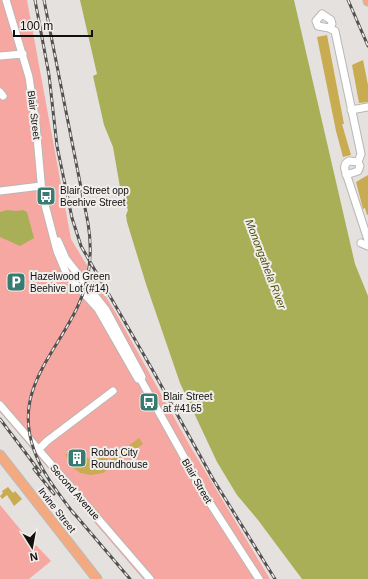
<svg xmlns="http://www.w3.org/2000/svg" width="368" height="579" font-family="Arial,sans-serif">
<rect width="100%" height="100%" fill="#e4e1df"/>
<path fill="#f6a7a1" d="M0,0h27l44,239 46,76 73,131 80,133h-127l-143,-167z
M0,505l35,42 1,-2 15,16 -22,18h-29z"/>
<path fill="#a8af56" d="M80,0h214l61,264 13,32v283h-66l-44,-59 -21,-25 -20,-33 -37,-79 -34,-99 -19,-62 -1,-7 2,-5 -7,-17 -8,-46 -9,-22 -11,-49 4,-2z
M7,210l9,1 7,-1 4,2 7,26 -14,8 -20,-9v-25z"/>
<path fill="#c9ab51" d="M327,35l17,89h-2l9,31 -8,2 -7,-26 -19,-94z
M363,60l5,25v17l-9,1 -7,-38z
M368,175v40h-1l-2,-7 -2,1 -7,-27z
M139,438l4,6 -40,29 -12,2 -11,-2 -9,-7 -6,-12 13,-4 11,9 16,-3 4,5z
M8,487l5,6 2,-2 7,8 -8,7 -7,-11 -5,4 -2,-3 3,-3 -1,-2z"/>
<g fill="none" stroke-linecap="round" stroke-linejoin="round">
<defs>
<path id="minor" d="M6,0l23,77 7,48 6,68 15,58 10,24 31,34 40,70 3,1
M329,28l3,-4 -1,-4 -9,-6 -6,7 2,5 11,2 6,3 26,123 -3,8
M0,56l23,-2
M0,92l3,4
M351,110l17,-3
M346,175l12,-4 2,-5 -2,-4 -9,-1c-4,2 -5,5 -4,9l23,70
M0,191l41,-5
M58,241l8,18 40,51 36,67 -1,3 67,120 51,79
M361,243l7,3
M0,405l150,174
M38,450l9,-9 66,-50"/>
<path id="major" d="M368,0v1
M0,455l97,124"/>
</defs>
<use href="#minor" stroke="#b9b7b5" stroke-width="9"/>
<use href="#major" stroke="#bcbcbc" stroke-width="11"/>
<use href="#minor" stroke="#fff" stroke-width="7"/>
<use href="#major" stroke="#f4aa80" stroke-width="9"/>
<defs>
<path id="rail" d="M35,0l14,75 8,71 15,72 9,28 71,123 61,110 62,100
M44,0l44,223c5,30 2,58 -11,85 -23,48 -64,83 -43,142 8,23 25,44 40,64
M348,0l20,46
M0,419l40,53
M34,469l20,25
M72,511l58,68"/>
</defs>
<use href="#rail" stroke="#525150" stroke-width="3"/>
<use href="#rail" stroke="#f1eeec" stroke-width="1.5" stroke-dasharray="4.5" stroke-linecap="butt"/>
</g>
<defs>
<symbol id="bus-square" viewBox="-11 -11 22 22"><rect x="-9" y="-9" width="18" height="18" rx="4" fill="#387c71" stroke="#f1eeec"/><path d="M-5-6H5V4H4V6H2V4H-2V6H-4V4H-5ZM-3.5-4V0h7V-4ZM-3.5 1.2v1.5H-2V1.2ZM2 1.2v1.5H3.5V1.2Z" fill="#fff"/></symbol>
<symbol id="parking-square" viewBox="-11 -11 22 22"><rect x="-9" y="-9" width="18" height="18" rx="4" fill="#387c71" stroke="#f1eeec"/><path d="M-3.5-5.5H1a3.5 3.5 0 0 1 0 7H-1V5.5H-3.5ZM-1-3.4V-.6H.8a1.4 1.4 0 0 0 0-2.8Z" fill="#fff"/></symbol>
<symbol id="building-square" viewBox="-11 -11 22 22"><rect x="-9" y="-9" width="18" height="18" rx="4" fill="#387c71" stroke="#f1eeec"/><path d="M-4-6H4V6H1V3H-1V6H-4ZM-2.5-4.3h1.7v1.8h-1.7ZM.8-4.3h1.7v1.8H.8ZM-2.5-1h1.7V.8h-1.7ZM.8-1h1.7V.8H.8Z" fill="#fff"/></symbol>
</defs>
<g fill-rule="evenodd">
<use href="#bus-square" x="35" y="185" width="22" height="22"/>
<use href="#parking-square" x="5" y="271" width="22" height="22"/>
<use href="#bus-square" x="138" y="391" width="22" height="22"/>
<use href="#building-square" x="66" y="447" width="22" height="22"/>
</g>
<g text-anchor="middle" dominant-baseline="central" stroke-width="4" stroke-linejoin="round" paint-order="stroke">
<g font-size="10" fill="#10100f" stroke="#f1eeec">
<text transform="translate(34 115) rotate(83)">Blair Street</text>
<text transform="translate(197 481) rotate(60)">Blair Street</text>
<text transform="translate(75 492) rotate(49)">Second Avenue</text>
<text transform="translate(57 510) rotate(52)">Irvine Street</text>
</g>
<g font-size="10" fill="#10100f" stroke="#f1eeec" text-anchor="start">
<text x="60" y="190">Blair Street opp<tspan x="60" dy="12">Beehive Street</tspan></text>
<text x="30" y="276">Hazelwood Green<tspan x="30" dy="12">Beehive Lot (#14)</tspan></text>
<text x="163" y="396">Blair Street<tspan x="163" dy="12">at #4165</tspan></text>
<text x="91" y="452">Robot City<tspan x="91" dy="12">Roundhouse</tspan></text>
</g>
<g font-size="11" font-style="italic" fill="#4d520d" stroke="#f1eeec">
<text transform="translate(266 264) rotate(69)">Monongahela River</text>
</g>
</g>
<g transform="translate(32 547) rotate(169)" stroke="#f1eeec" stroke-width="3" paint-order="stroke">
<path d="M0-3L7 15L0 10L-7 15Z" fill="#10100f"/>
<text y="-6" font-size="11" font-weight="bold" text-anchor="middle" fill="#10100f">N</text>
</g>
<path d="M14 30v6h78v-6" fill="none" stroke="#10100f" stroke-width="2"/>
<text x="20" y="30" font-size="12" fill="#10100f" stroke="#f1eeec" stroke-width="3" paint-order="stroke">100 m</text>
</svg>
